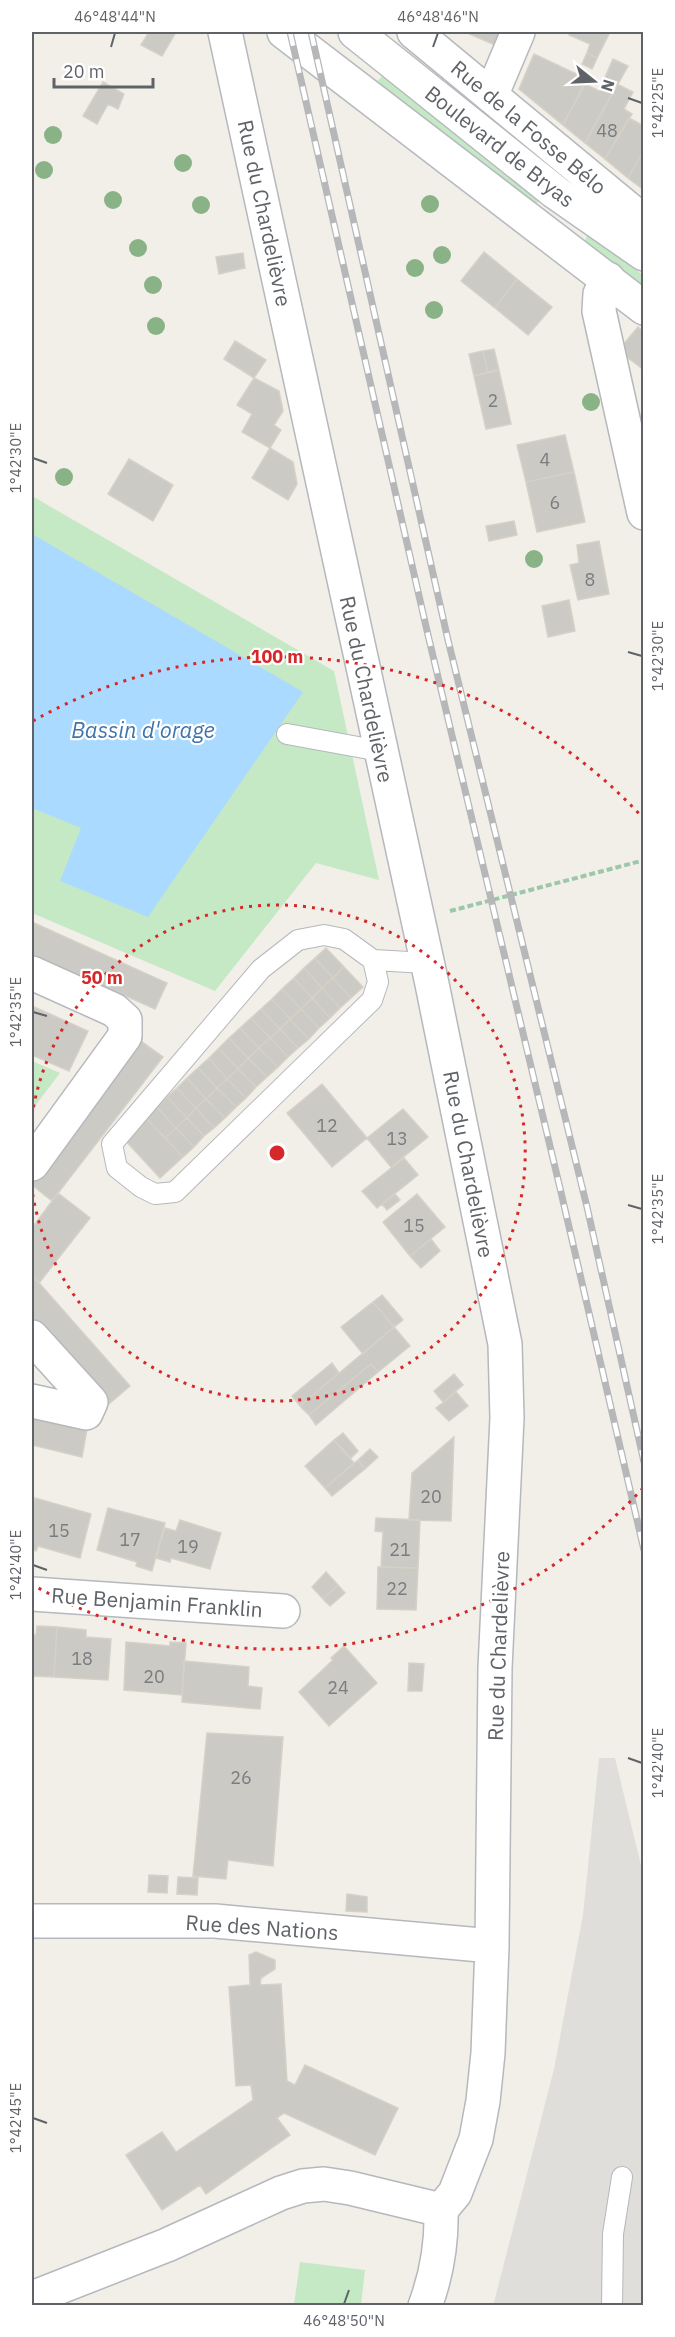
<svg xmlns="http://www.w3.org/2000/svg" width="675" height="2337" font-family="'IBM Plex Sans',sans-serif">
<rect width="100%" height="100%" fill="#f1efe8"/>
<path fill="#e0deda" d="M599,1758h16l29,120 -1,427 -150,1 61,-237 29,-154z"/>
<path fill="#c5e8c5" d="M382,76l157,125 -5,6 -158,-124z
M587,235l56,40v11l-59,-42z
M32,496l302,175 45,209 -63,-17 -101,128 -183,-78z
M32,1061l28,12 -28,37z
M300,2262l65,8 -4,35h-67z"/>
<path fill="#aadaff" d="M32,534l271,158 -155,225 -88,-36 21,-53 -49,-20z"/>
<path fill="#cccac5" stroke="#d6d1c6" stroke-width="1.5" d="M149,32h27l-14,24 -21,-11z
M465,32h36l-6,13z
M571,32h39l-13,26 -10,-5 3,-9 -21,-9z
M587,53l10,5 -5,11 -10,-5z
M534,54l53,25 -24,46 -44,-36z
M613,59l15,7 -43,77 -22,-18 22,-41 14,7z
M103,82l21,12 -6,15 -10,-5 -11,20 -14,-8z
M617,84l16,8 -9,17 8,5 -27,45 -20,-16z
M629,118l13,7 2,-2v26l-16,29 -23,-19z
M644,149v41l-16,-12z
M484,252l33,27 -22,29 -34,-27z
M243,253l2,15 -26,6 -3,-17z
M517,279l35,28 -24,28 -33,-27z
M638,327l6,5v38l-21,-16 -1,-8z
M235,341l31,19 -12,18 -30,-19z
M494,349l5,21 -11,2 -5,-21z
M483,351l5,21 -14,4 -5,-22z
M499,370l12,54 -25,5 -12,-53z
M254,378l25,13 4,20 -9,14 7,5 -11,18 -28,-16 10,-18 -15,-9z
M565,435l9,37 -48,10 -9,-37z
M270,448l23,14 4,22 -9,16 -36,-22z
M129,459l44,26 -20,36 -45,-27z
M574,472l11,50 -48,10 -11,-50z
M514,521l3,14 -28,6 -3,-15z
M599,541l10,53 -31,6 -8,-35 9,-2 -2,-18z
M569,600l6,31 -27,6 -6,-31z
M32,922l135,61 -12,26 -123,-55z
M326,948l18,19 -11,11 -18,-20z
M315,958l18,20 -11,10 -18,-20z
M344,967l19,20 -12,11 -18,-20z
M304,968l18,20 -10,10 -18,-20z
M294,978l18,20 -11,11 -19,-20z
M333,978l18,20 -11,10 -18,-20z
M322,988l18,20 -10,10 -18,-20z
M282,989l19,20 -11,10 -18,-20z
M312,998l18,20 -11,10 -18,-19z
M272,999l18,20 -10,10 -19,-20z
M32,1006l56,25 -19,40 -37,-16z
M261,1009l19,20 -10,9 -19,-20z
M301,1009l18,19 -10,11 -19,-20z
M251,1018l19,20 -11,10 -19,-20z
M290,1019l19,20 -11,9 -18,-19z
M240,1028l19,20 -11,10 -19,-20z
M280,1029l18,19 -10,9 -18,-19z
M229,1038l19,20 -10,11 -19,-21z
M270,1038l18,19 -10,10 -19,-19z
M141,1041l22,16 -111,144 -20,-16v-3z
M219,1048l19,21 -11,10 -18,-21z
M259,1048l19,19 -11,10 -19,-19z
M209,1058l18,21 -10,9 -19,-20z
M248,1058l19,19 -11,10 -18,-18z
M198,1068l19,20 -11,11 -19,-21z
M238,1069l18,18 -10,11 -19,-19z
M187,1078l19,21 -10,9 -19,-20z
M227,1079l19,19 -10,9 -19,-19z
M322,1084l45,54 -35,29 -45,-54z
M177,1088l19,20 -9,10 -20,-21z
M217,1088l19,19 -11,11 -19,-19z
M167,1097l20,21 -11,10 -19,-21z
M206,1099l19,19 -11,10 -18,-20z
M157,1107l19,21 -11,10 -19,-20z
M196,1108l18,20 -10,8 -17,-18z
M403,1109l25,28 -37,30 -24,-29z
M146,1118l37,39 -23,21 -36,-39z
M187,1118l17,18 -10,11 -18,-19z
M176,1128l18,19 -11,10 -18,-19z
M404,1158l14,17 -41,33 -15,-17z
M58,1193l32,25 -51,65 -7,-8v-47z
M395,1194l5,6 -13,10 -5,-6z
M417,1194l28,33 -35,29 -27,-34z
M431,1239l9,12 -19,17 -11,-12z
M32,1275l98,111 -21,18 -77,-86z
M382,1295l21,25 -9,7 -21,-25z
M373,1302l21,25 -31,27 -22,-27z
M394,1327l16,19 -32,26 -7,-8 -62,51 -9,-9z
M332,1363l7,10 -39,33 -8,-10z
M371,1364l7,8 -62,53 -7,-10z
M454,1374l9,11 -20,17 -9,-11z
M456,1392l12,14 -19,15 -13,-13z
M32,1416l55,13 -5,28 -50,-12z
M343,1433l15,18 -7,7 -17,-18z
M454,1437l-3,84 -42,-1 3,-47z
M334,1440l20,23 -29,25 -20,-22z
M370,1449l8,8 -13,12 -7,-9z
M358,1460l7,9 -33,27 -7,-8z
M35,1498l56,16 -11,44 -42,-12 -2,5 -4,-2v-37z
M108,1508l57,15 -13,48 -16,-5 1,-4 -40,-12z
M376,1518l44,2 -2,48 -37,-1 2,-35 -8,-1z
M180,1520l41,13 -11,36 -39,-11 -1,4 -14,-4 9,-30 11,3z
M378,1567l40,1 -2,42 -39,-1z
M326,1572l12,13 -15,14 -11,-12z
M338,1585l7,8 -15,13 -7,-7z
M37,1626l20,1 -3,50 -22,-1v-42l4,1z
M57,1627l29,3v7l25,2 -3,41 -54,-3z
M126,1642l44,4v-4l16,1 -4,52 -58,-5z
M344,1646l33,37 -48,43 -30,-34 34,-32 -2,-2z
M184,1661l65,6 -1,19 14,2 -2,21 -78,-7z
M409,1663l15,1 -2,27h-14z
M207,1733l76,4 -10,129 -45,-6 -2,19 -33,-3z
M149,1875l19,1 -1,17 -19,-1z
M178,1877l20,1 -1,17 -20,-1z
M347,1894l20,3v15l-21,-1z
M256,1952l19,8v9l-14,9 -1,7 21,-1 6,97 8,4 10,-20 93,43 -23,47 -91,-42 -7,5 13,17 -84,59 -6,-9 -38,25 -36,-55 36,-23 14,20 77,-52 -2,-15 -15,1 -7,-99 21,-2 -1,-30z"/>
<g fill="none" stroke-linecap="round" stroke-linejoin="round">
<defs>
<path id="lane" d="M287,734l93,17
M373,960l5,22 -6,18 -197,192 -20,2 -14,-7 -24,-19 -5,-24 149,-175 37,-29 26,-5 20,4 29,21 54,3
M612,2306l1,-72 9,-57"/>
<path id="street" d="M225,32l207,952 73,360 2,74 -12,250 -3,278 -4,107 -5,48 -7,38 -21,54 -14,17c1,34 -4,64 -16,96
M414,32l230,190
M491,96l27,-64
M608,279l-8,15 -1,17 45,202
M32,973l82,37 11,10v16l-93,128
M32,1337l59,65 -5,11 -54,-12
M32,1594l251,17
M32,1921h183l277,25
M32,2298l135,-53 114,-52 22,-7 21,-2 26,4 91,22"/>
<path id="secondary" d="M284,32l360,276
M355,32l200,160 89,62"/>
</defs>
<use href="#lane" stroke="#b5b8bc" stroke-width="22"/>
<use href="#street" stroke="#b5b8bc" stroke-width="36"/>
<use href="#secondary" stroke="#b6babf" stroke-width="36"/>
<path stroke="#9cc7a9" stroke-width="4" stroke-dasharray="6 3" stroke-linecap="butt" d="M450,911l191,-50 3,1"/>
<use href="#lane" stroke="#fff" stroke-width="20"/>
<use href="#street" stroke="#fff" stroke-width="33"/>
<use href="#secondary" stroke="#fff" stroke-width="33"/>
<defs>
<path id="rail" d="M290,32l138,603 132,553 84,362
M311,32l137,608 139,567 57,255"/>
</defs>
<use href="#rail" stroke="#b6b7b8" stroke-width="7"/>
<use href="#rail" stroke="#fff" stroke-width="4.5" stroke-dasharray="14" stroke-linecap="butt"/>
</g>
<g fill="#89b387">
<circle cx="53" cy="135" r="9"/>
<circle cx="183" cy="163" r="9"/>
<circle cx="44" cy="170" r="9"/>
<circle cx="113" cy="200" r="9"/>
<circle cx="430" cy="204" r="9"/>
<circle cx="201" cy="205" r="9"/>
<circle cx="138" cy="248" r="9"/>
<circle cx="442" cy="255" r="9"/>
<circle cx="415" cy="268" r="9"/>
<circle cx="153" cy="285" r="9"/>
<circle cx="434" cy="310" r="9"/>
<circle cx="156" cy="326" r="9"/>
<circle cx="591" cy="402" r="9"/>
<circle cx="64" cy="477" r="9"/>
<circle cx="534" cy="559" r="9"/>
</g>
<path fill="none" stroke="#5f6368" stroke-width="2" d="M111,47l4,-14M433,47l5,-14M628,98l14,5M33,458l14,5M628,652l14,4M33,1012l14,4M628,1205l14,4M33,1565l14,5M628,1758l14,5M33,2118l14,5M344,2304l5,-14"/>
<g fill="none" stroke="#d62828" stroke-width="3" stroke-dasharray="3 6">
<path d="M32 1116A248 248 0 1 1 32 1190"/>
<path d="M643 1488A496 496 0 0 1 33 1585M33 721A496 496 0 0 1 643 818"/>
</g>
<g text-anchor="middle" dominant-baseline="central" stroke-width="4.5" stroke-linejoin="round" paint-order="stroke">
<g font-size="18" fill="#7a7d7f">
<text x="607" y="130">48</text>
<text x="493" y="400">2</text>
<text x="545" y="459">4</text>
<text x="555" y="502">6</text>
<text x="590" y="579">8</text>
<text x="327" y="1125">12</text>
<text x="397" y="1138">13</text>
<text x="414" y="1225">15</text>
<text x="431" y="1496">20</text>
<text x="59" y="1530">15</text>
<text x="130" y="1539">17</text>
<text x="188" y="1546">19</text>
<text x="400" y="1549">21</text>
<text x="397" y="1588">22</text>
<text x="82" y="1658">18</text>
<text x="154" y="1676">20</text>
<text x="338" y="1687">24</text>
<text x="241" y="1777">26</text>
</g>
<g font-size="21" fill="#5f6368" stroke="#fff">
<text transform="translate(529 127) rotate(40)">Rue de la Fosse Bélo</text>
<text transform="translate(500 146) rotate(38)">Boulevard de Bryas</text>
<text transform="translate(265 213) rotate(78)">Rue du Chardelièvre</text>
<text transform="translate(367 689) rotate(78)">Rue du Chardelièvre</text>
<text transform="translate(469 1164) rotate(79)">Rue du Chardelièvre</text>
<text transform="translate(157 1602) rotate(4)">Rue Benjamin Franklin</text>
<text transform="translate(498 1646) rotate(-88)">Rue du Chardelièvre</text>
<text transform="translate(262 1927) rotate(4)">Rue des Nations</text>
</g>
<g font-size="22" font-style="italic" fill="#4174aa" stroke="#fff">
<text x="143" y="729">Bassin d'orage</text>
</g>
</g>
<circle cx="277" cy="1153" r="9" fill="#d62828" stroke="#fff" stroke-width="3"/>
<g font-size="18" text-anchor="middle" font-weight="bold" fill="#d62828" stroke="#fff" stroke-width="4.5" stroke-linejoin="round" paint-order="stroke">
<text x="277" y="663">100 m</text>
<text x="102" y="984">50 m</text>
</g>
<rect width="675" height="2337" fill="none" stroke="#ffffff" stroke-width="66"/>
<g transform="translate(594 81) rotate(108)" stroke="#ffffff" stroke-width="4.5" paint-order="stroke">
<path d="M0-4.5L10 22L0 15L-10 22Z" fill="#5f6368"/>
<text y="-9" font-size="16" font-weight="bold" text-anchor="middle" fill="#5f6368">N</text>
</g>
<path d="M54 78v9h99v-9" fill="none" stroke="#5f6368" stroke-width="3"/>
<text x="63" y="78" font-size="18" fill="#5f6368" stroke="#ffffff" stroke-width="4.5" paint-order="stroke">20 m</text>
<rect x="33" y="33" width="609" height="2271" fill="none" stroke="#5f6368" stroke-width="2"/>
<g font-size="15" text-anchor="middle" fill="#5f6368">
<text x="115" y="22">46°48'44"N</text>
<text x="438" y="22">46°48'46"N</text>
<text transform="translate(658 103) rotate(-90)" y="5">1°42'25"E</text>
<text transform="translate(16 458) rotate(-90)" y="5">1°42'30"E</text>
<text transform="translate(658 656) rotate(-90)" y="5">1°42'30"E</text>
<text transform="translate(16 1012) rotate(-90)" y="5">1°42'35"E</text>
<text transform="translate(658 1209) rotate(-90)" y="5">1°42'35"E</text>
<text transform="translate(16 1565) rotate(-90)" y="5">1°42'40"E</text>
<text transform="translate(658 1763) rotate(-90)" y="5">1°42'40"E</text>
<text transform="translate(16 2118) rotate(-90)" y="5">1°42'45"E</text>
<text x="344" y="2326">46°48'50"N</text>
</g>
</svg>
